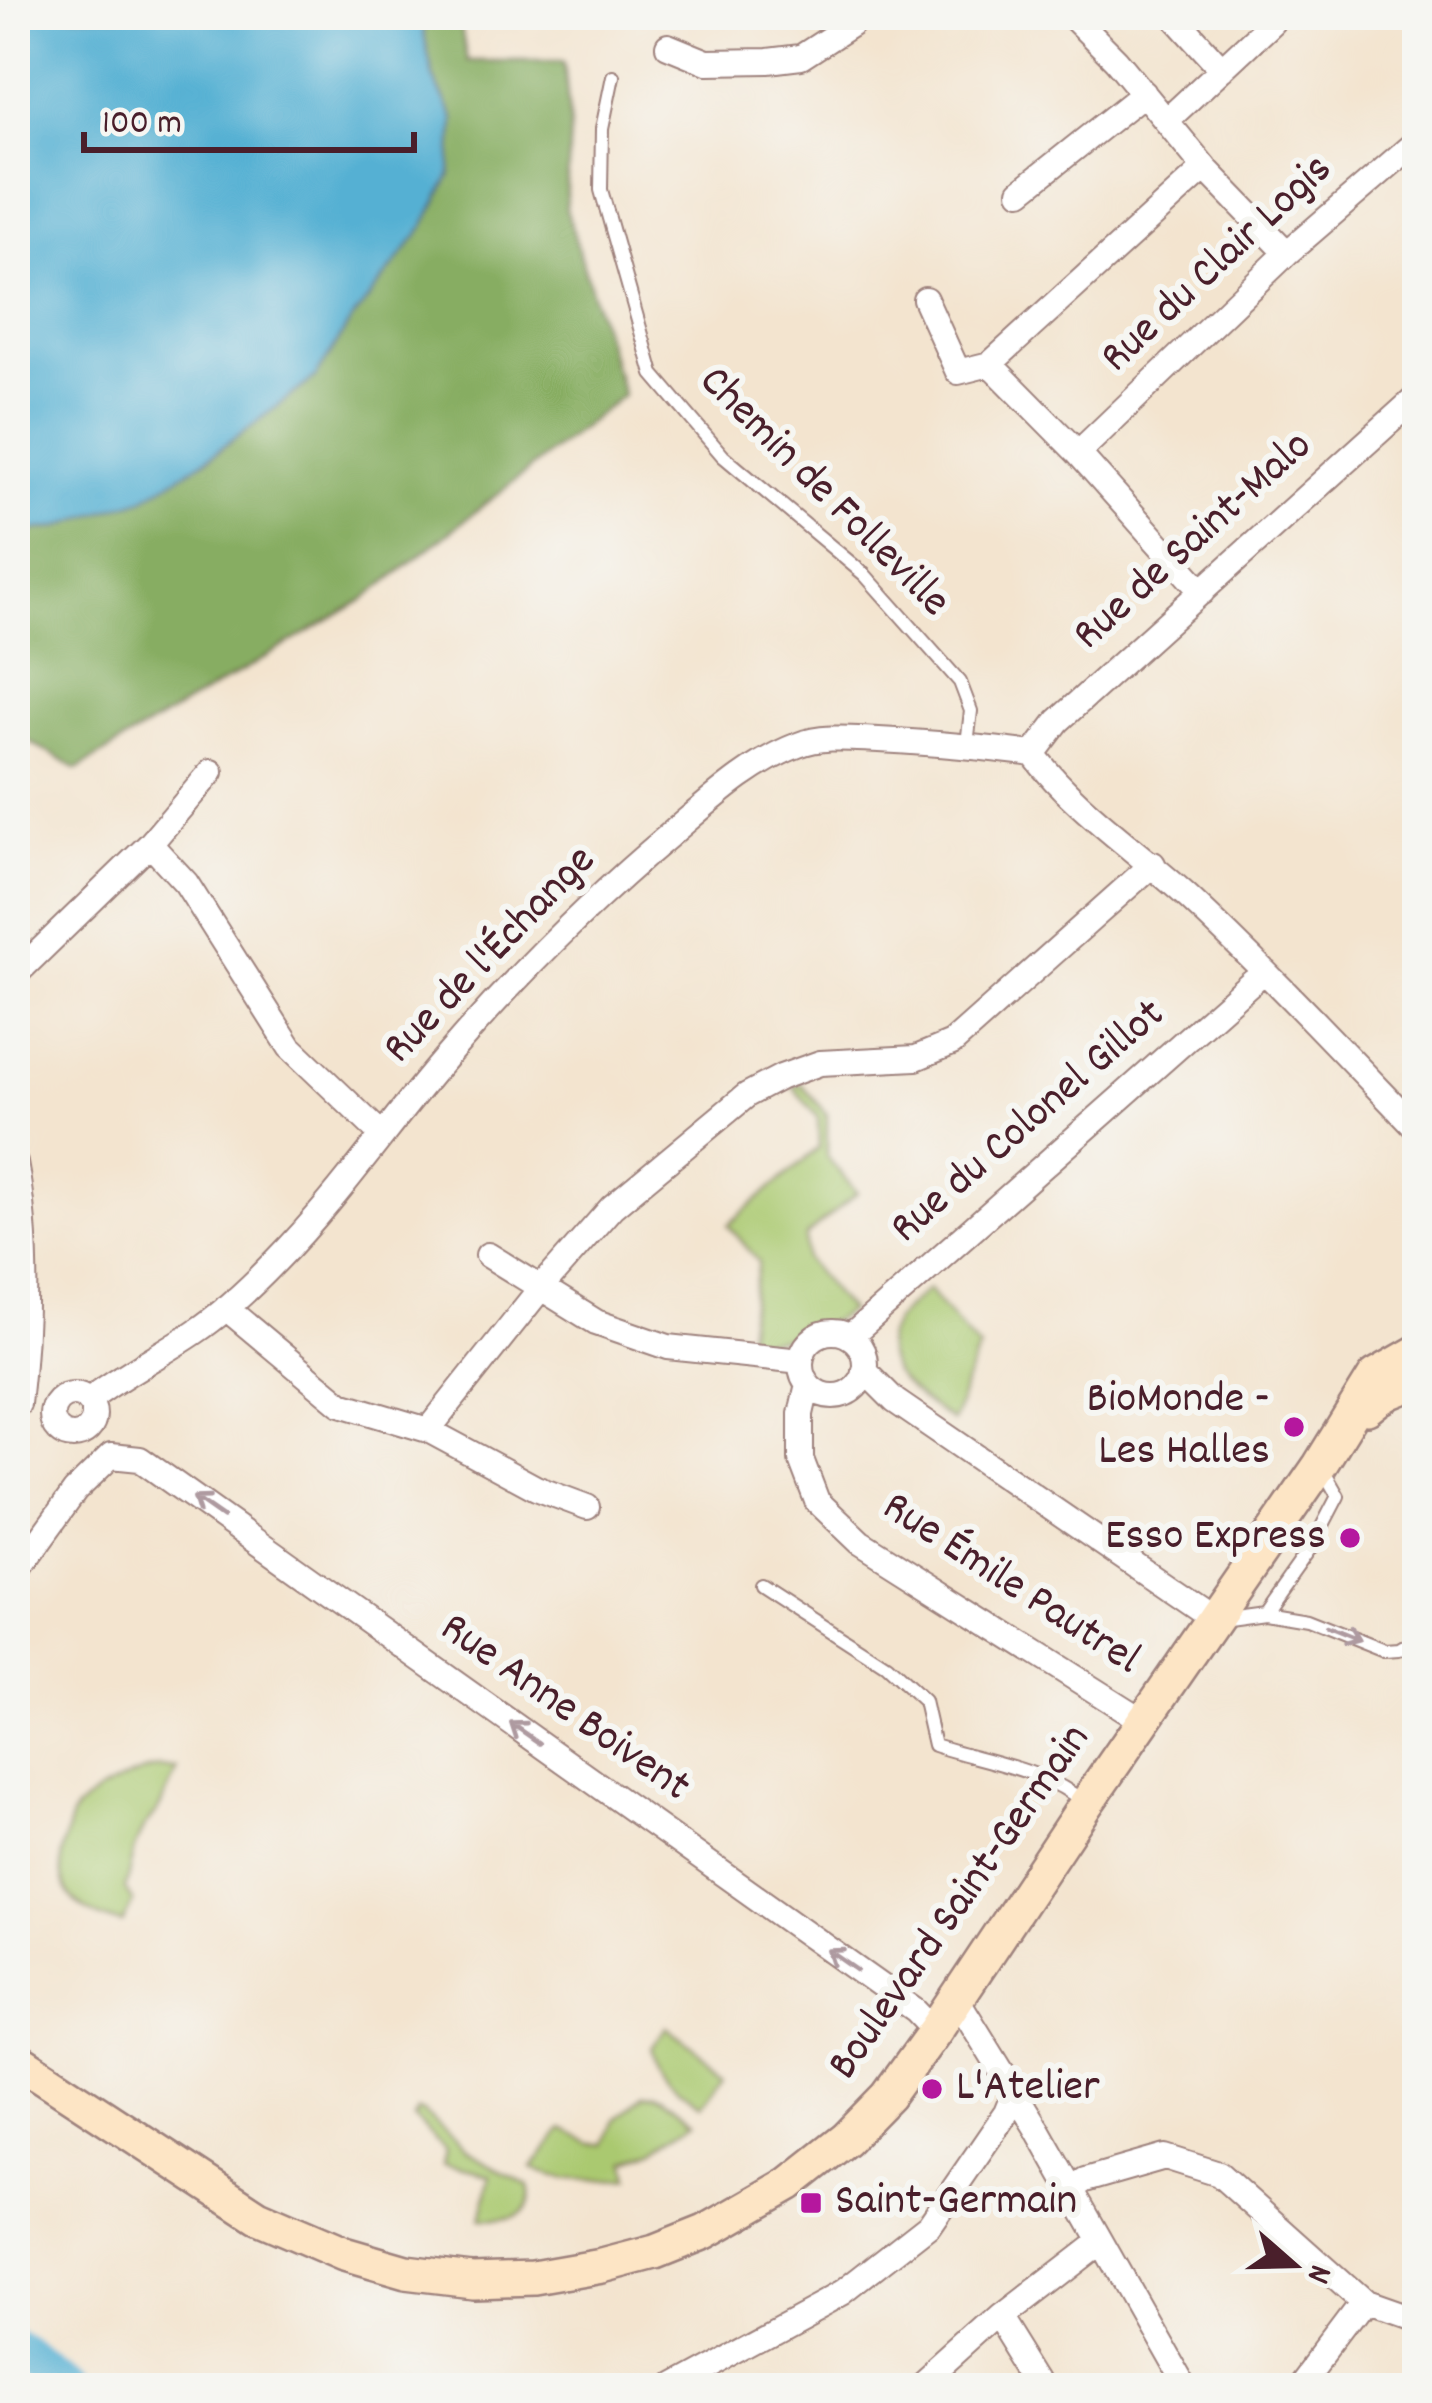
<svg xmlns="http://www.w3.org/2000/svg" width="1432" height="2403" font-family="Dekko,sans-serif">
<rect width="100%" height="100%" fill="#f6f6f2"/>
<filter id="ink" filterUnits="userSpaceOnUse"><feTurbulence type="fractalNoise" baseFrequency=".00833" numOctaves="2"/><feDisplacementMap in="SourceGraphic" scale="24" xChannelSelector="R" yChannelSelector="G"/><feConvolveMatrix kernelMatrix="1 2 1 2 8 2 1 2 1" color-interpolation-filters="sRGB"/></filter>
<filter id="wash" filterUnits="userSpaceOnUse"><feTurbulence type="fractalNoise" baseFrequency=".004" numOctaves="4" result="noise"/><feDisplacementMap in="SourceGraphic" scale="48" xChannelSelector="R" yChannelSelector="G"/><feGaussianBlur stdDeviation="2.7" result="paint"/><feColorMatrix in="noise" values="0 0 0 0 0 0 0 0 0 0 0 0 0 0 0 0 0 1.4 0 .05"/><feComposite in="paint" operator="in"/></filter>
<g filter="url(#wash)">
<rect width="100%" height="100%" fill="#f3e4cf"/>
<path fill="#aac970" stroke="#7a744e" stroke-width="3" d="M802,1084l25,30v43l30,36 -51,43v23l43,52c-30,21 -66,32 -103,29l13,-78 -31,-37 91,-77 -1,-31 -25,-30z
M928,1289l51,59 -27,73c-33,-23 -85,-50 -59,-98 7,-13 24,-24 35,-34z
M160,1768l17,2 -17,37 -16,20 -10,22 -9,40 8,13 -11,22c-47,-14 -73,-34 -56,-88 2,-8 5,-20 10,-26 17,-18 60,-38 84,-42z
M666,2027l60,44 -25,35c-23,-17 -43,-28 -49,-58z
M654,2095l7,2 35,25 -42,28 -27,11 3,16c-29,5 -71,5 -98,-9l30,-38 32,14h14l8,-26 26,-22z
M417,2111l6,2 42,38 64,35c9,31 -24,35 -48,33l10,-44 -48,-11 3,-14 -32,-31z"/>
<path fill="#87ad62" stroke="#686646" stroke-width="3" d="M420,15h39l8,46h97l6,67 -4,81 57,186 -257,203 -289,171 -62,-36v-201l41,-4 150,-68 110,-83 32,-52 106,-206 -21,-42z"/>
<path fill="#55b0d3" stroke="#50687f" stroke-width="3" d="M15,15h405l13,62 21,42 -3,55 -28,54 -75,97 -32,52 -111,83 -62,39 -87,29 -41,4z"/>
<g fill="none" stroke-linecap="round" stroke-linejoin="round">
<path stroke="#55b0d3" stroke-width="39" d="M15,2350l11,6 38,32"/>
</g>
</g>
<g filter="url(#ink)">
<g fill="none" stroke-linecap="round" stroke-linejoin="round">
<defs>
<path id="service" d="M613,76l-11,53 -1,61 52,184 70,82 142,119 95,107 11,29 -4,33
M761,1585l125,81 38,35 10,44c52,17 109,23 151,58
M1264,1613l42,7 78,31 15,-1 18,-11
M1220,1619l44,-6 49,-69 25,-48 -15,-26"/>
<path id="minor" d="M1071,15l45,45 89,108 82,85
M1173,15l49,54
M668,46l39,16 61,-1 33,-4 51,-33 6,-9
M1166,121l106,-99
M1021,191l123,-98
M925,299l33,73 32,-8 215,-196
M990,364l88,89 124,139
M1078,453l209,-200 130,-112
M1033,754c42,56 105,97 156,144 79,74 153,153 228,231
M1033,754l25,-33 359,-324
M150,844l36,39 104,164 92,88
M15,975l135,-131 61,-72
M15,1163c15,79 12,162 3,241
M488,1255l108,67 72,25 133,14
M226,1308l115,96 87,26 108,58 51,19
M801 1364a32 32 0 1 1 64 0a32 32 0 1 1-64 0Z
M850,1337l414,-366
M864,1370l31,31 318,218
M808,1384l-7,30v45l16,42 43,41 283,179
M52 1415a21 21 0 1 1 42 0a21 21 0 1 1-42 0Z
M88,1401c34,-27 72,-45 107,-69 30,-20 57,-46 82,-72 62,-63 111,-136 169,-203 69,-80 145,-156 226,-224 39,-33 78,-70 126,-88 25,-10 55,-6 81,-5 52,3 103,7 154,14
M428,1430l112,-141 72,-82 135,-112 34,-18 39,-14 96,-5 36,-15 201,-179
M15,1574l60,-83 36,-35 29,3 776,552 19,20
M957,1999l80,130 147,259
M1071,2189l14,-9 80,-23 54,17 144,129 54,19
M1003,2317l44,71
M667,2388l175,-95 87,-68 77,-112 9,-22
M924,2388l79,-71 97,-75
M1299,2388l64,-85"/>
<path id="secondary" d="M1367,1408c15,-14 30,-21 50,-25
M15,2058l243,159 86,37 62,18 66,8 61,-2 69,-12 53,-14 50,-20 84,-48 57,-45 42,-43 47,-65 151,-227 234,-339 55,-89 42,-24"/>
</defs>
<use href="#service" stroke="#9e827d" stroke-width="16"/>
<use href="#minor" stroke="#9e827d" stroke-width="28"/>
<use href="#secondary" stroke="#9e827d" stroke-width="38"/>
<use href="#service" stroke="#fff" stroke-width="12"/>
<use href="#minor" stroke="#fff" stroke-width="24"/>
<use href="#secondary" stroke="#fde5c5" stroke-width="33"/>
</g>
<defs><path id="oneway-shaft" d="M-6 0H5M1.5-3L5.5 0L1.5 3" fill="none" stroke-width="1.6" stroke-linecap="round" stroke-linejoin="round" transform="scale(3)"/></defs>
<g stroke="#ae9aa0">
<use href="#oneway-shaft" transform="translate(208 1507) rotate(-145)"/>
<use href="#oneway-shaft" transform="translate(1342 1634) rotate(22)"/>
<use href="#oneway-shaft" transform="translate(525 1733) rotate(-145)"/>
<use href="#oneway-shaft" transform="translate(843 1960) rotate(-145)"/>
</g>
</g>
<g fill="#b5179e" stroke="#f6f6f2" stroke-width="4.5">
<circle cx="1294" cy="1427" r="12"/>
<circle cx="1350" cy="1538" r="12"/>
<circle cx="932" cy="2089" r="12"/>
<rect x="799" y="2191" width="24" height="24" rx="6"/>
</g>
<g text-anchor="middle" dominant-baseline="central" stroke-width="12" stroke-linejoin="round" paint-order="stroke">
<g font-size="45" fill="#4a1f2b" stroke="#f6f6f2">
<text transform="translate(1218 265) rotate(-43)">Rue du Clair Logis</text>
<text transform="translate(823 493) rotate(45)">Chemin de Folleville</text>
<text transform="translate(1194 542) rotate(-42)">Rue de Saint-Malo</text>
<text transform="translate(491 956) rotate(-46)">Rue de l'Échange</text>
<text transform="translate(1029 1123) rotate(-41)">Rue du Colonel Gillot</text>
<text transform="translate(1010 1585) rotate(33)">Rue Émile Pautrel</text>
<text transform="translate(564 1709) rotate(35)">Rue Anne Boivent</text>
<text transform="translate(961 1903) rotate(-55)">Boulevard Saint-Germain</text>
</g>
<g font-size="45" fill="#4a1f2b" stroke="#f6f6f2" text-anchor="end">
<text x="1270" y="1401">BioMonde -<tspan x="1270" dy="52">Les Halles</tspan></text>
<text x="1326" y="1538">Esso Express</text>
<text x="956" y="2089" text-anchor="start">L'Atelier</text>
<text x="835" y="2203" text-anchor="start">Saint-Germain</text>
</g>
</g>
<rect width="1432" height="2403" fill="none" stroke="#f6f6f2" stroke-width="60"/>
<g transform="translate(1294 2265) rotate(110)" stroke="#f6f6f2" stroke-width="9" paint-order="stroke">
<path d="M0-9L21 45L0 30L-21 45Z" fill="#4a1f2b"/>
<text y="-18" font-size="33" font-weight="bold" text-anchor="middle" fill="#4a1f2b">N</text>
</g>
<path d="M84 132v18h330v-18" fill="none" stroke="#4a1f2b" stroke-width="6"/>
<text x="102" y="132" font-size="36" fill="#4a1f2b" stroke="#f6f6f2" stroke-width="9" paint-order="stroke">100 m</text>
</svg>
